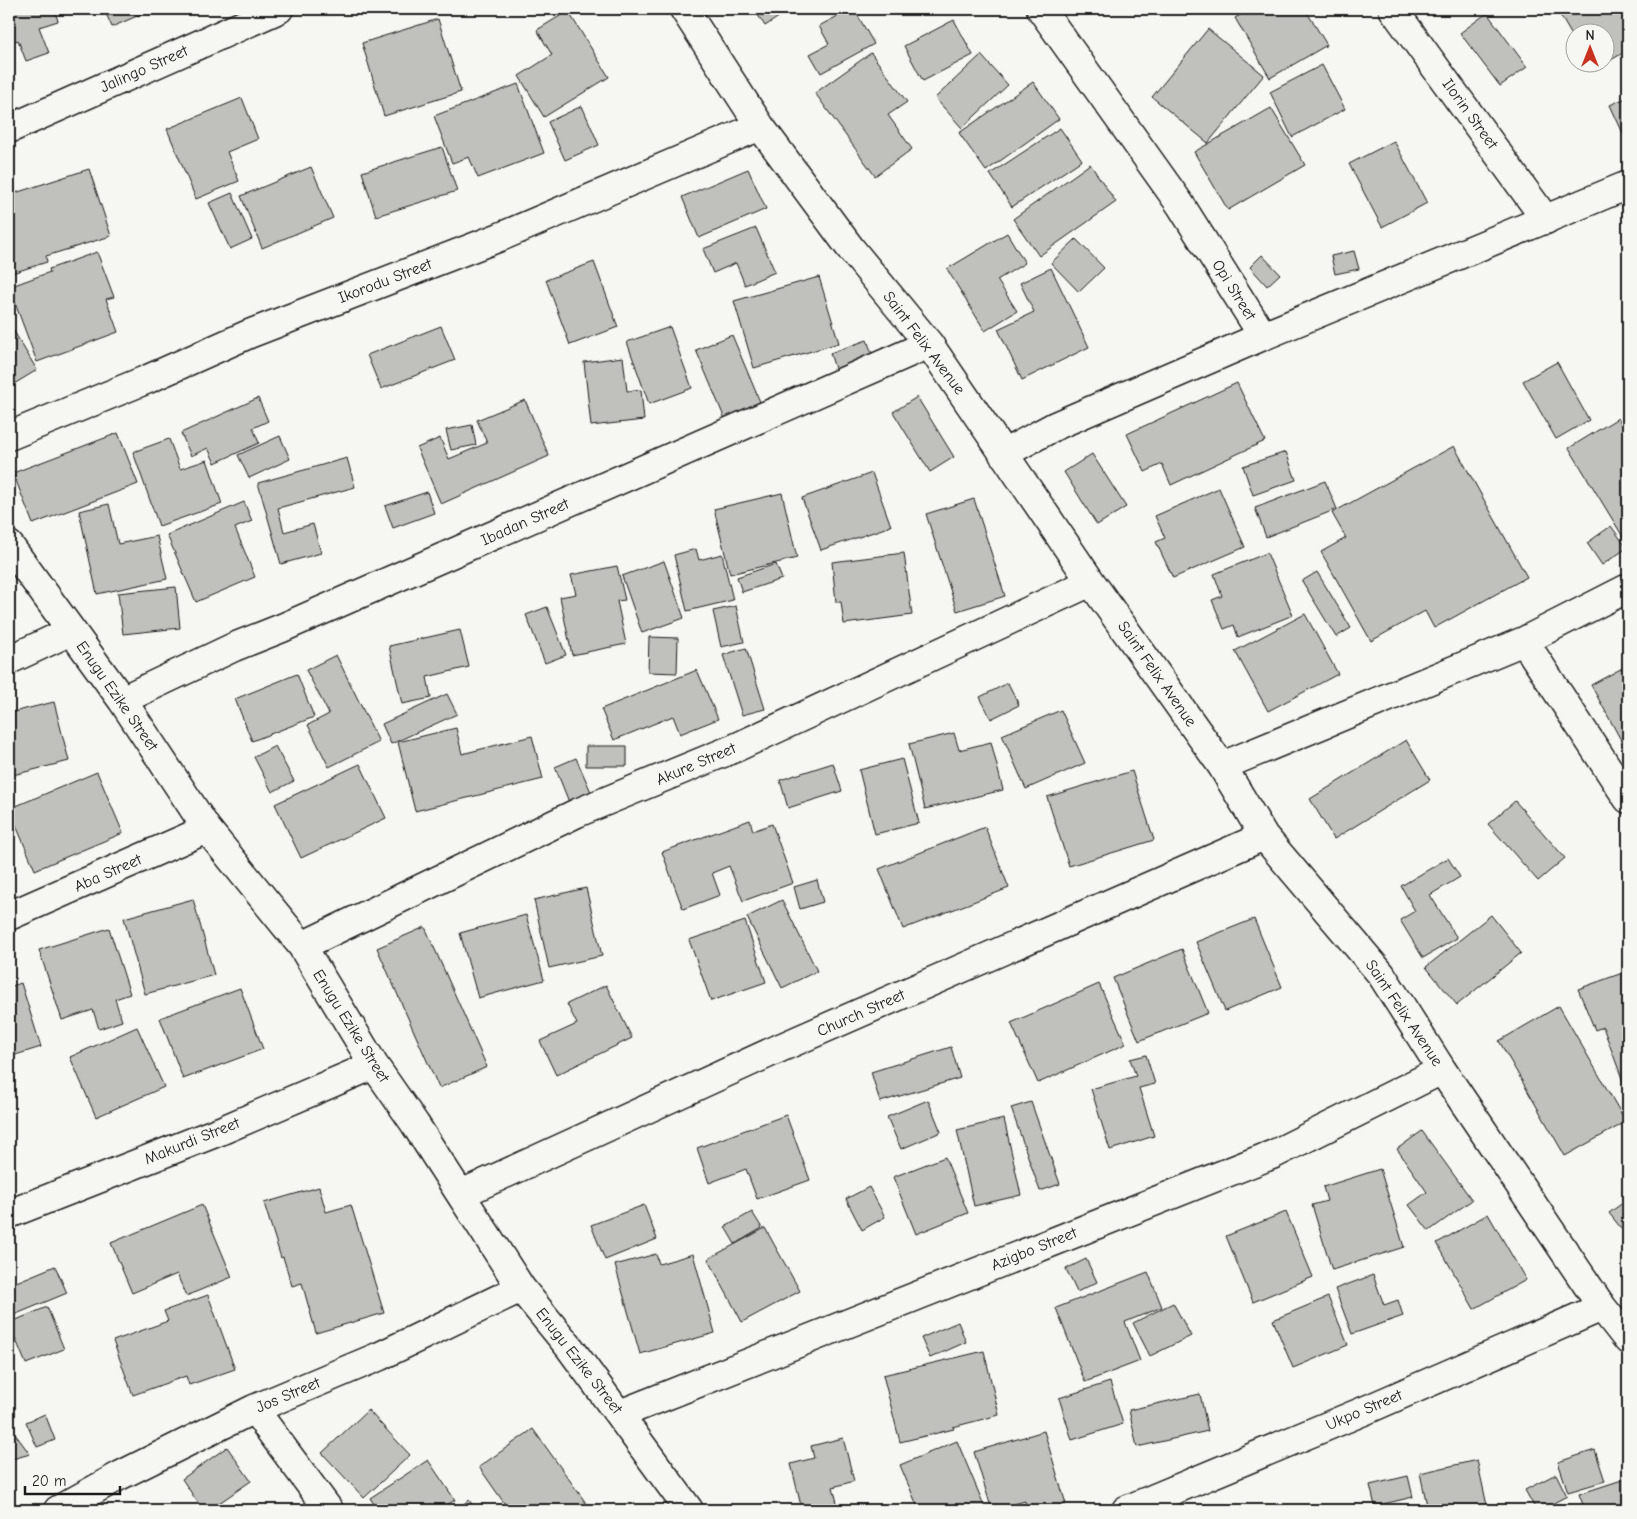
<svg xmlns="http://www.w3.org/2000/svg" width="1637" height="1519" font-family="'Comic Neue',sans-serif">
<rect width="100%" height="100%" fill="#f6f6f2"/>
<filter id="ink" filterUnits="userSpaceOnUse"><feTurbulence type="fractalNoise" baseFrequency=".02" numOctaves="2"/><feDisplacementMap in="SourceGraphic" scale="10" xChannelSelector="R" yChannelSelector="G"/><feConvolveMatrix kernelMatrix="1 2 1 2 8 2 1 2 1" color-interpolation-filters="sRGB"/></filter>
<g filter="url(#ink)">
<path fill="#c0c0bd" stroke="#1c1c1c" d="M9,9h45l4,12 -19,6 10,26 -23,8 -8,-21 -9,3z
M104,9h49l-41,18z
M754,9h37l-26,17z
M851,9h3l20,35 -53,29 -11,-19 19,-10 -10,-18z
M1250,9h55l22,36 -57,33 -35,-60z
M1570,9h58v41l-17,10 -7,-11v-17h-30v7l-14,-24z
M568,11l41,66 -65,40 -25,-41 33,-21 -15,-25z
M1487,13l40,54 -27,19 -40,-53z
M438,19l23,73 -77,24 -22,-73z
M954,20l19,35 -50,26 -19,-35z
M1208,29l56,46 -56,68 -56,-46z
M871,53l36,49 -19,13 24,34 -37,27 -60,-83z
M981,55l27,30 -46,43 -27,-30z
M1322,65l23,44 -53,28 -22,-45z
M1033,82l26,37 -73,52 -27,-38z
M518,84l26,69 -66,25 -9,-21 -17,6 -18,-47z
M1628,97v47l-18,-39z
M242,98l16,41 -31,13 12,29 -43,18 -29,-70z
M582,106l17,39 -34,15 -17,-38z
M1271,108l34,57 -77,45 -34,-58z
M1060,128l22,32 -70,47 -22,-33z
M1394,141l33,62 -45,24 -33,-63z
M442,147l15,44 -81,25 -14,-44z
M1090,164l26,38 -77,54 -26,-37z
M311,167l22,51 -71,30 -21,-52z
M89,169l22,67 -65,20 1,6 -38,12v-79z
M748,169l18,40 -67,29 -17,-41z
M232,193l20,46 -22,10 -21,-46z
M756,228l19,44 -30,13 -9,-22 -23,10 -10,-24z
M1007,233l18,30 -28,17 20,31 -32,20 -38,-62z
M1076,239l28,29 -25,24 -28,-29z
M1354,251l5,18 -24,5 -4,-18z
M97,252l17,45 -8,2 12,33 -81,30 -28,-75 41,-15 -1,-3z
M1262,255l18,19 -13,12 -17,-19z
M594,262l24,65 -48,18 -24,-65z
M1051,268l38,79 -67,33 -24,-51 36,-17 -14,-29z
M819,277l20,66 -85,25 -20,-67z
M9,323l28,47 -28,17z
M441,326l14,34 -74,29 -14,-34z
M670,327l22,61 -43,16 -22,-62z
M732,335l31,74 -36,15 -31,-74z
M867,340l8,22 -38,13 -7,-22z
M623,357l4,34 14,-1 3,30 -53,6 -7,-64z
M1557,362l32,58 -33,19 -33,-58z
M1237,383l28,58 -94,44 -9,-21 -17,8 -18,-38z
M917,397l37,60 -24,15 -37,-60z
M258,398l10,23 -15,7 6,15 -44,20 -7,-15 -17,8 -10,-23z
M525,400l24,56 -108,48 -24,-56 23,-10 9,21 38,-16 -10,-23z
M1618,418l10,17v110l-59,-97z
M472,425l4,20 -25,5 -5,-20z
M118,433l20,51 -105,40 -20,-51z
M280,436l10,23 -41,19 -11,-23z
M169,439l11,30 27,-9 15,44 -63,22 -26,-74z
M1454,446l73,131 -93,51 -9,-17 -54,30 -50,-89 25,-14 -14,-25z
M1286,452l10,28 -43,15 -10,-29z
M1092,454l34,53 -29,18 -33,-53z
M347,458l8,29 -77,21 6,24 29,-8 8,29 -40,11 -23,-81z
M872,473l19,53 -70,24 -19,-52z
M1325,481l12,28 -71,28 -11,-29z
M1219,488l26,59 -72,31 -17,-36 9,-4 -10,-22z
M427,492l7,21 -41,15 -8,-22z
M782,493l15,65 -67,16 -16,-65z
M974,499l31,97 -48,15 -31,-97z
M244,502l8,19 -17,7 20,49 -59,25 -29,-67z
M109,504l9,40 39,-8 10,43 -70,15 -18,-83z
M1611,526l16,22 -25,17 -15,-22z
M696,549l3,11 23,-6 11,46 -46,11 -13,-56z
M904,553l8,62 -68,9 -3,-22h-5l-4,-40z
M1267,553l26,62 -55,22 -4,-12 -10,4 -12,-29 10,-4 -8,-22z
M664,561l20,57 -42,15 -20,-57z
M776,564l6,15 -40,13 -5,-15z
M617,566l8,34 -8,1 9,43 -54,11 -12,-58 16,-3 -5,-19z
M1317,572l34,56 -15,9 -34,-56z
M176,587l4,41 -57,6 -5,-41z
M736,606l8,36 -23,5 -8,-36z
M547,607l19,48 -21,8 -19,-48z
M1305,614l33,60 -70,37 -33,-60z
M460,630l9,37 -42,10 4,21 -29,6 -13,-58z
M649,637l29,1 -1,35 -29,-1z
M746,648l19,61 -23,6 -19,-60z
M336,655l43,87 -50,25 -21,-42 21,-11 -23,-44z
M1628,665v88l-37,-68z
M697,670l21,49 -38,15 -7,-18 -59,24 -13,-31z
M297,674l17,43 -62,24 -17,-42z
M1008,683l11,22 -28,14 -11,-22z
M447,694l10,20 -66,30 -9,-20z
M54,702l15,59 -60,15v-63z
M1061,710l24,53 -59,26 -24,-54z
M456,728l6,26 70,-18 11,43 -128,32 -17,-69z
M954,733l5,17 32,-8 12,48 -78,19 -16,-65z
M1406,740l24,40 -96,59 -24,-40z
M275,746l19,35 -22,11 -18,-35z
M586,746h41v20h-41z
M576,758l15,34 -22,10 -14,-35z
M902,759l17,64 -44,11 -16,-64z
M833,763l9,28 -54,17 -8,-28z
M360,764l26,54 -85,40 -26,-54z
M1132,771l22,69 -85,26 -22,-69z
M97,772l26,61 -88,37 -26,-61z
M1515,801l50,57 -27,23 -50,-57z
M750,820l3,11 19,-7 21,59 -50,18 -14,-35 -17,7 8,22 -37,14 -21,-57z
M985,827l24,61 -106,41 -24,-60z
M1448,858l12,19 -30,18 27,43 -34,20 -23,-38 15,-9 -14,-25z
M817,880l6,22 -23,7 -6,-22z
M586,888l16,68 -53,12 -15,-68z
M193,899l21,76 -69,19 -21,-76z
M782,900l35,71 -35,17 -35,-71z
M526,915l18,65 -66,18 -18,-65z
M1491,915l30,38 -64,52 -31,-38z
M1254,919l28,68 -57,24 -29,-69z
M745,921l21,61 -55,19 -22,-61z
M425,927l62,140 -48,21 -62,-140z
M109,928l21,66 -15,5 7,22 -23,8 -6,-19 -31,10 -23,-70z
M1182,949l26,64 -69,28 -26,-63z
M1628,971v124l-25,-68 -8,3 -17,-41z
M21,983l20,64 -32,10v-70z
M1099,984l27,60 -88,39 -27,-60z
M606,985l26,53 -76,37 -16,-34 37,-17 -10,-20z
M240,988l23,61 -80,30 -23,-61z
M1559,1006l67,116 -61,34 -66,-115z
M137,1027l27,60 -68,30 -26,-60z
M951,1047l9,31 -80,24 -9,-30z
M1146,1055l9,29 -16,4 15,48 -44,14 -19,-61 45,-13 -6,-17z
M928,1100l13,32 -40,17 -14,-32z
M1031,1102l29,82 -20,7 -29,-83z
M786,1115l24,65 -53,19 -11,-30 -37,14 -12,-35z
M1004,1119l17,76 -47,11 -17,-76z
M1422,1131l50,69 -43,31 -20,-26 18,-13 -30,-43z
M945,1157l23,56 -52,21 -23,-57z
M1380,1169l24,78 -72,23 -20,-65 15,-4 -4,-14z
M319,1187l7,25 25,-7 33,108 -68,20 -14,-50 -10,3 -9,-29 -2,1 -17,-55z
M869,1187l16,30 -23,13 -16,-31z
M1628,1199v38l-19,-24z
M202,1205l30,72 -46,19 -9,-22 -45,19 -21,-50z
M644,1205l13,34 -52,21 -14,-35z
M752,1212l10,16 -27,16 -10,-17z
M1286,1212l27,65 -60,25 -27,-66z
M1488,1214l38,66 -52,29 -37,-66z
M765,1228l35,63 -58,31 -34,-63z
M656,1254l3,10 34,-10 22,79 -75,21 -25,-89z
M1086,1259l11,23 -20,10 -11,-23z
M55,1266l12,27 -58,24v-32z
M1148,1272l14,35 -37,15 15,39 -55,21 -29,-74z
M1373,1275l11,30 14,-5 5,16 -51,18 -17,-45z
M208,1295l27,74 -46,16 -3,-9 -53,19 -20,-54 55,-20 -4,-10z
M1328,1297l20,48 -55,23 -20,-48z
M1173,1303l18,33 -41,20 -17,-33z
M47,1307l17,42 -38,15 -17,-41z
M958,1322l8,20 -36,16 -9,-20z
M984,1351l15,64 -46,12 1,2 -54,13 -17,-67z
M1110,1382l13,42 -51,16 -13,-42z
M1200,1394l8,37 -71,16 -8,-37z
M368,1410l42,45 -46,43 -42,-45z
M45,1414l10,26 -18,7 -11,-25z
M9,1426l21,28 -21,6z
M533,1429l58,81h-82l-30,-43z
M1044,1431l22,73 -20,6h-19l-2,-9 -33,9 -18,-58z
M843,1438l11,43 -21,6 6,23h-37l-11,-46 23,-6 -3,-12z
M957,1441l29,69h-67l-19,-45z
M227,1447l24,34 -42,29h-6l-21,-31z
M1595,1450l10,31 -37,11 -10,-30z
M428,1460l27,40 -16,10h-61l-8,-12z
M1477,1460l11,50h-60l-8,-37z
M1556,1474l11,22 -27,14h-4l-11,-20z
M1408,1476l5,21 -38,9 -5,-21z
M1628,1478v32h-43l-6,-16z
M469,1500l7,10h-21z"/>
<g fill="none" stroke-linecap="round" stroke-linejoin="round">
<defs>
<path id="street" d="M684,9l76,117 91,123 78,95 162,238 131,184 42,70 117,138 61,96 160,237 26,33
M1393,9l153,211
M9,129l270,-120
M1263,336l365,-151
M9,436l139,-57 101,-45 251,-97 260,-111
M1003,454l52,-28 208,-90 -83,-132 -139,-195
M9,545l113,155 85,129 95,117 72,119 41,59 106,164 49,60 119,162
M1524,641l104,158
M9,660l62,-29
M122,700l112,-53 48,-19 647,-284
M1222,766l302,-125 104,-53
M9,916l198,-87
M302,946l275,-133 158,-65 356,-166
M461,1194l319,-146 484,-212
M9,1214l211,-83 154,-66
M254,1409l75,101
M620,1414l654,-260 168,-84
M58,1510l61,-34 135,-67 126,-53 141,-68
M1126,1510l240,-100 236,-103"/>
</defs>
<use href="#street" stroke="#1c1c1c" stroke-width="31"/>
<use href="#street" stroke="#f6f6f2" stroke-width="28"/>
</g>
</g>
<g text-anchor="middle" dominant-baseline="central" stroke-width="4" stroke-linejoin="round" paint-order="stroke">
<g font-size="16" fill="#1c1c1c" stroke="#f6f6f2">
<text transform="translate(144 69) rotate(-24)">Jalingo Street</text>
<text transform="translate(1470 114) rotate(54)">Ilorin Street</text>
<text transform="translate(385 281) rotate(-21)">Ikorodu Street</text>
<text transform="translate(1234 290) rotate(58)">Opi Street</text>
<text transform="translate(924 343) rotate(53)">Saint Felix Avenue</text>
<text transform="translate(525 522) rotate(-24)">Ibadan Street</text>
<text transform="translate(1157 674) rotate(55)">Saint Felix Avenue</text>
<text transform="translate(117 696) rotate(55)">Enugu Ezike Street</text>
<text transform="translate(696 764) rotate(-23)">Akure Street</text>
<text transform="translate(108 873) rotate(-24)">Aba Street</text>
<text transform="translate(861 1013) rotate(-24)">Church Street</text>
<text transform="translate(1404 1013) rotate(56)">Saint Felix Avenue</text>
<text transform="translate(351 1026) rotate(58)">Enugu Ezike Street</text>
<text transform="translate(192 1141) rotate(-22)">Makurdi Street</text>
<text transform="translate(1034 1249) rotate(-22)">Azigbo Street</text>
<text transform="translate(579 1361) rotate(52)">Enugu Ezike Street</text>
<text transform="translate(288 1395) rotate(-23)">Jos Street</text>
<text transform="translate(1364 1410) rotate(-23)">Ukpo Street</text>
</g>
</g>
<rect width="1637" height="1519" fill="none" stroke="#f6f6f2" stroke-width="30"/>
<rect x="15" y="15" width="1607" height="1489" fill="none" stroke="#1c1c1c" stroke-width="2" filter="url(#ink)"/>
<g transform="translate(1590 48)"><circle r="24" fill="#f6f6f2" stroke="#9f9f9c"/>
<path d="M0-4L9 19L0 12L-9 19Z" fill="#c8321e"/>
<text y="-8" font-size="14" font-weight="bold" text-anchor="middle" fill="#1c1c1c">N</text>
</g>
<path d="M25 1486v8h95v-8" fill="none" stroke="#1c1c1c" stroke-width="2.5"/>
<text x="32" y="1486" font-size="15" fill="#1c1c1c" stroke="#f6f6f2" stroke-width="4" paint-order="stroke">20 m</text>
</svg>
